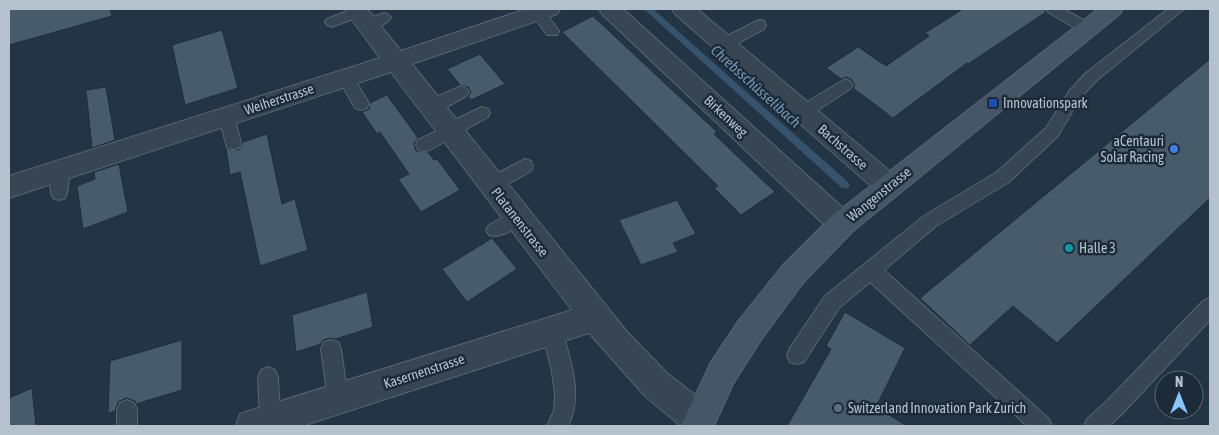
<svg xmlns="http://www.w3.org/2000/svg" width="1219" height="435" font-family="'Asap Condensed',sans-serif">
<rect width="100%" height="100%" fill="#233544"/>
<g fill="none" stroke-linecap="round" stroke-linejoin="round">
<path fill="#36536d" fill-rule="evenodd" d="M644,9h9l195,173 2,3 -2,3h-6z"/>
</g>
<path fill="#475b6b" stroke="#1f2d3b" d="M9,9h101l2,7 -103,29z
M963,9h81l2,3 -78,52 -1,-1 -74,55 -40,-30 2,-3 -4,-6 -5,-2 -5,2 -15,-11 32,-21 28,19 43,-30 -4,-3z
M593,16l124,116 -3,2 61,58 -34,23 -27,-27 4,-2 -156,-154z
M222,30l16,58 -53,17 -13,-60z
M480,54l25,30 -34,16 -3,-4 3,-4 -3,-5 -8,-2 -13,-16z
M1210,59v139l-153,145 -44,-37 -43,39 -50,-47z
M106,87l9,53 -23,8 -6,-58z
M387,95l31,43 -4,6 2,7 12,1 6,8 3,-1 23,31 -39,22 -23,-33 11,-5 -29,-42 -3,2 -15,-22 7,-3 1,-6z
M267,134l15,70 13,-5 13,51 -48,16 -20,-94 -10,3 -4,-26 13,1 4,-8z
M119,164l9,48 -45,17 -6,-43 18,-7 -1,-7z
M677,200l19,34 -23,9 5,9 -37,13 -22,-45z
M492,238l25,31 -50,33 -25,-33z
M367,292l6,35 -37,12 -6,-1 -7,2 -2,4 -25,8 -4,-37z
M845,312l60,36 -29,59 31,19h-120l44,-77 -5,-3z
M182,340v50l-46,14 -1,-3 -9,-3 -8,4 -3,9 -7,2 2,-52z
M32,388l4,38h-27v-28z"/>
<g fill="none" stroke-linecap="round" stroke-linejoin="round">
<defs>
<path id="service" d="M353,9h10l2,3 -2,3 -31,12 -5,-2 -2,-3 2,-3z
M533,9h10l16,22 -2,4h-10l-16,-23z
M1046,9h17l28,15 2,4 -2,4h-10l-33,-20z
M1168,9h16l-88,72 -16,17 -22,38 -49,46 -73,44 -52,44 165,149 3,7h-25l-157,-144 -31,26 -35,54 -7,2 -7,-2 -3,-7 3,-7 35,-52 99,-80 73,-44 49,-44 24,-38 16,-17z
M384,13l5,2 2,3c-5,7 -20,13 -29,11l-2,-4 2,-4z
M759,20l5,1 2,4 -2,4 -35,19 -5,1 -5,-1 -2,-4 2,-4z
M346,72l5,2 16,26 2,4 -2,4 -6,2 -6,-2 -17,-30 3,-4z
M845,79l5,2 3,4 -3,4 -41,27 -6,2 -6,-2 -2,-4 2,-4z
M461,86l5,2 3,4 -3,4c-11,6 -29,19 -42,15l-2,-4 2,-4z
M482,107l6,2 2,4 -2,4 -58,33 -6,1 -6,-1 -2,-5 2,-5 23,-11 1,-3z
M227,110l6,2 8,31 -2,5 -6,1 -6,-1 -8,-32 2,-4z
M525,159l6,2 2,5 -2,5 -34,19 -6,2 -6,-2 -2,-5 2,-5z
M60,164l6,2c4,9 3,24 -1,32l-6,2 -6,-2c-4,-8 -3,-23 1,-32z
M516,210l6,2 3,5c-5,11 -25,22 -36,18l-3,-5 3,-5z
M1210,298v22l-89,95 -12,11h-25l3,-7 20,-18 96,-100z
M552,322l7,3 3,6c9,30 21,65 6,95h-21l7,-15 1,-17 -3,-22 -10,-41 3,-6z
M331,340l7,2 3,7 7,50 -3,7 -7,3 -7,-3 -3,-7 -7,-50 3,-7z
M268,367l7,3 3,7 2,44 -2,5h-16l-2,-5 -2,-44 3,-7z
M127,400l7,3 3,7v16h-20v-16l3,-7z"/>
<path id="minor" d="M344,9h23l34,42 125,-42h34l-3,5 -145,50 216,269 40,41 44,34 4,12 -2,6h-33l-36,-30 -56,-63 -287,93h-66l4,-12 12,-4 320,-100 -181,-238 -382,126v-22l371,-118z
M599,9h24l229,207 4,8 -4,8 -10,4 -10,-4 -230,-218z
M672,9h25l201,169 4,8 -4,8 -9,3 -9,-3 -205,-180z"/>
<path id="secondary" d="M1098,9h25l-3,5 -268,218 -49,51 -42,57 -28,44 -19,42h-33l30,-64 28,-42 44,-55 49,-49z"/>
</defs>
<use href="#service" stroke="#566471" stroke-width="2"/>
<use href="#minor" stroke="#566471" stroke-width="2"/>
<use href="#secondary" stroke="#566471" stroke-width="2"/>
<use href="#service" fill="#384653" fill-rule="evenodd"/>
<use href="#minor" fill="#384653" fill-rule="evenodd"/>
<use href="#secondary" fill="#455667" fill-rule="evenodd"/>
</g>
<rect fill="#1a4fb4" stroke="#1d2b39" stroke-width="2" x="988" y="98" width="10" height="10" rx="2.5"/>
<circle fill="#3f7fe0" stroke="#1d2b39" stroke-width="2" cx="1174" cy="149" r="5"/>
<circle fill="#0f9aa8" stroke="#1d2b39" stroke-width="2" cx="1069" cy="248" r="5"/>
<circle fill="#5c6f8a" stroke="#1d2b39" stroke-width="2" cx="838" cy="408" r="5"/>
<g text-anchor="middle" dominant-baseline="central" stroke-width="5" stroke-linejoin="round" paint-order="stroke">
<g font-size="14" fill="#b5c1cd" stroke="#1d2b39">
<text transform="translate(279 99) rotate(-18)">Weiherstrasse</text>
<text transform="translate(726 116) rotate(43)">Birkenweg</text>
<text transform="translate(843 147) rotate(41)">Bachstrasse</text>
<text transform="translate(879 194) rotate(-39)">Wangenstrasse</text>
<text transform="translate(520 222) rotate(52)">Platanenstrasse</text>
<text transform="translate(424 371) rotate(-18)">Kasernenstrasse</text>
</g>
<g font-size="14" fill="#b5c1cd" stroke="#1d2b39" text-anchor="start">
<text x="1003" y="103">Innovationspark</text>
<text x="1164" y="141" text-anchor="end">aCentauri<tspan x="1164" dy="16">Solar Racing</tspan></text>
<text x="1079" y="248">Halle 3</text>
<text x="848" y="408">Switzerland Innovation Park Zurich</text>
</g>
<g font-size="15" font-style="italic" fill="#7296b4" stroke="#1d2b39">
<text transform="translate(756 86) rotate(42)">Chrebsschüsselibach</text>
</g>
</g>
<rect width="1219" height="435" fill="none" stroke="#b5c1cd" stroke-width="20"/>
<g transform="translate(1179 395)"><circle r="24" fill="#1d2b39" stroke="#5a6774"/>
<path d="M0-4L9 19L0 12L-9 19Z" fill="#88c4ff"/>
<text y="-8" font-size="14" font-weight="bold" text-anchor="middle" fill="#b5c1cd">N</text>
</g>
</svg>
